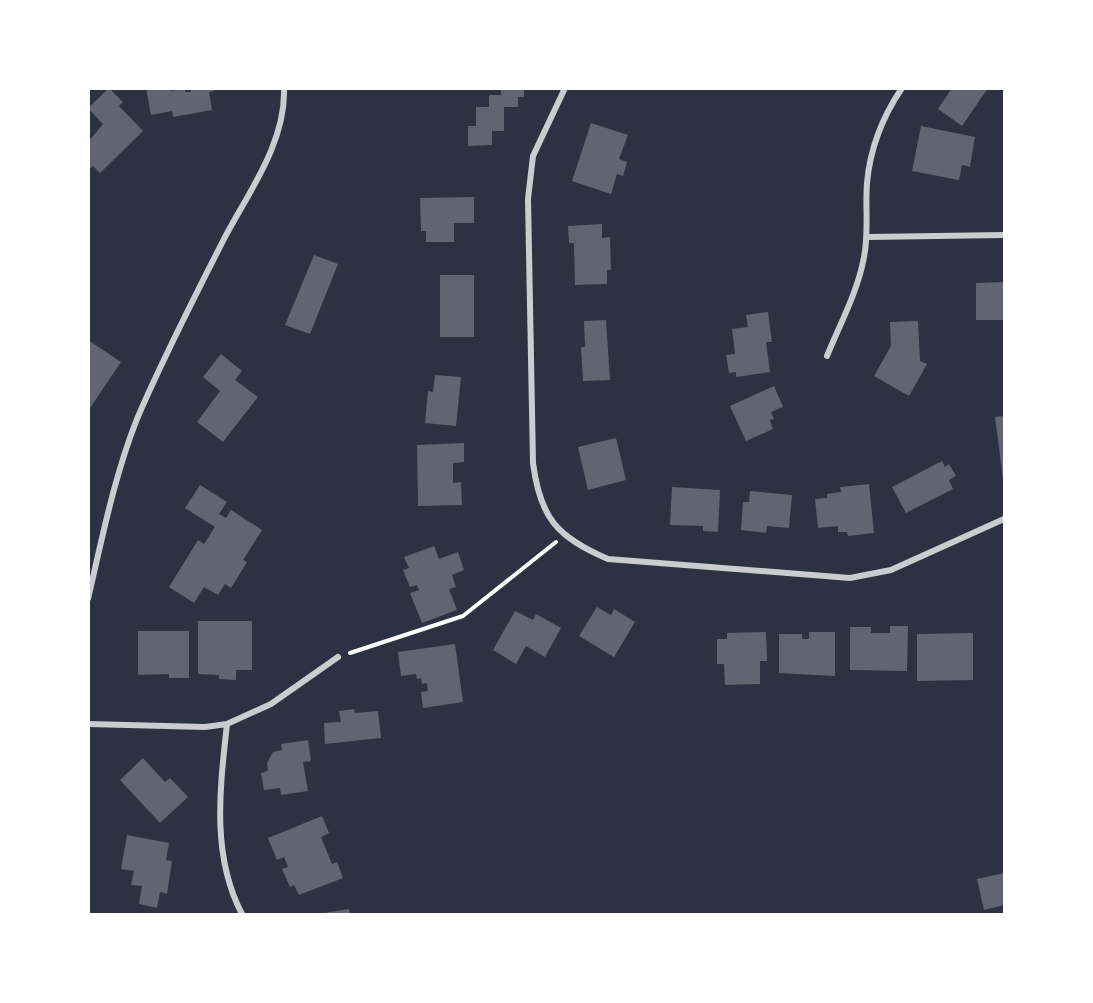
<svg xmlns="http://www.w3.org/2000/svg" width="1093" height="1003" font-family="'Golos Text',sans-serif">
<rect width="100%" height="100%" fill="#2d3142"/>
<path fill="#626471" d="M109,88l14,14 -4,4 24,25 -43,42 -7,-7 -5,4v-28l15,-18 -15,-16z
M146,88h25v3l14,-2v3h6l-1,-4h24v3l-5,1 3,18 -39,7 -1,-6 -21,4z
M501,88h23v9h-6v10h-14v24h-12v14l-24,1v-20h8v-19h13v-12h12z
M952,88h36l-26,38 -24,-17z
M591,123l37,12 -9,24 8,3 -4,14 -6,-2 -6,20 -39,-13z
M921,126l54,11 -5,30 -8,-2 -3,15 -47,-9z
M474,197v26h-20v19h-28v-11h-5l-1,-33z
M602,224v14l8,-1 1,33h-4v14l-32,1 -1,-42h-5l-1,-17z
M314,255l24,9 -28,70 -25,-9z
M440,275h34v62h-34z
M1004,282v38h-28v-37z
M768,312l4,30h-6l4,30 -34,5v-5l-7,1 -3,-18 9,-1 -3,-25 16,-2 -2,-12z
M606,320l4,60 -27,1 -2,-34h4l-1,-26z
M918,321l2,40 7,3 -18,32 -35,-20 17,-30 -1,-24z
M88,340l33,22 -33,49z
M221,354l21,17 -7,9 23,17 -35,45 -26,-20 23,-31 -17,-14z
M435,375l26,2 -5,49 -31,-3 3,-32 5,1z
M774,386l9,21 -12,5 3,7 -4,1 3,9 -27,12 -16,-35z
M1004,416v63h-1l-8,-62z
M616,438l10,42 -38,10 -10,-43z
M464,443v19l-11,1v20l8,-1 1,23 -44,1 -1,-61z
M942,461l3,6 4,-3 7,12 -7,4 4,9 -47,24 -14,-26z
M869,484l5,49 -26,3 -1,-4h-9v-6l-20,2 -3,-29 12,-1v-4l14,-2 -1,-5z
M200,485l27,17 -8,12 7,4 5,-8 31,20 -19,30 4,2 -16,26 -6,-4 -7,11 -14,-8 -10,16 -25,-16 29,-47 6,4 11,-17 -30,-19z
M672,487l48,3 -2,42 -15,-1v-5l-33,-1z
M750,491l42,4 -3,33 -22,-2 -1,7 -25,-3 2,-28h6z
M434,546l5,13 19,-7 6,18 -12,5 4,12 -7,2 8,21 -35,13 -12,-30 9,-3 -2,-5 -7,2 -7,-17 6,-2 -5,-11z
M597,607l14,8 3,-6 21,13 -21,35 -35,-21z
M515,611l18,9 3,-6 25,14 -16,29 -19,-11 -10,18 -23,-14z
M198,621h54v49h-16v10l-17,-1v-4l-21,-1z
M890,626h18l-1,45 -57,-1v-43h21v6h19z
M138,631h51v47h-20v-4l-31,1z
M766,632l1,29h-7v23l-35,1 -1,-21h-7v-25h10v-6z
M809,632h26v44l-56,-3v-39h23v5h7z
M973,633v47l-56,1v-47z
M455,644l8,58 -40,6 -2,-16 7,-1 -1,-8 -5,1 -1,-6 -4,1 -1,-5 -15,2 -3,-24z
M354,709l1,4 23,-2 3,27 -56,6 -1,-21 17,-1 -2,-11z
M308,740l3,21 -8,1 5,29 -27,4 -1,-7 -16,2 -3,-17 7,-2 -1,-8 6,-11 9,-2 -1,-6z
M143,758l22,24 5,-4 18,19 -28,26 -40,-43z
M322,816l7,17 -8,4 11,27 5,-2 6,16 -44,17 -5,-10 -4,2 -8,-18 6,-2 -4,-10 -7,3 -9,-22z
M127,835l42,8 -3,17 6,1 -5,33 -7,-2 -3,16 -18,-4 3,-18 -11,-1 3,-14 -13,-2z
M1004,873v32l-20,5 -7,-31z
M349,909l1,5h-26v-1z"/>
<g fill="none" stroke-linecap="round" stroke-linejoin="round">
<path stroke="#fff" stroke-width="4" d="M350,653l113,-37 93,-74"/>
<path stroke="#caccd0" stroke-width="6" d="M565,88l-32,68 -5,43 5,264c7,55 24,74 75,96l242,19 41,-8 113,-51
M868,237l136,-2
M827,356c13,-32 31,-65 37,-99 5,-25 1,-49 3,-74 3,-34 16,-67 35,-95
M88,599c14,-60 26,-122 49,-180 26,-61 57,-121 87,-180 24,-46 62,-96 60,-151
M88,724l117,3 22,-3c-7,64 -16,131 15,190
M227,724l44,-20 67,-47"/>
</g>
<rect width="1093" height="1003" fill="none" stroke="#ffffff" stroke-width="180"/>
</svg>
